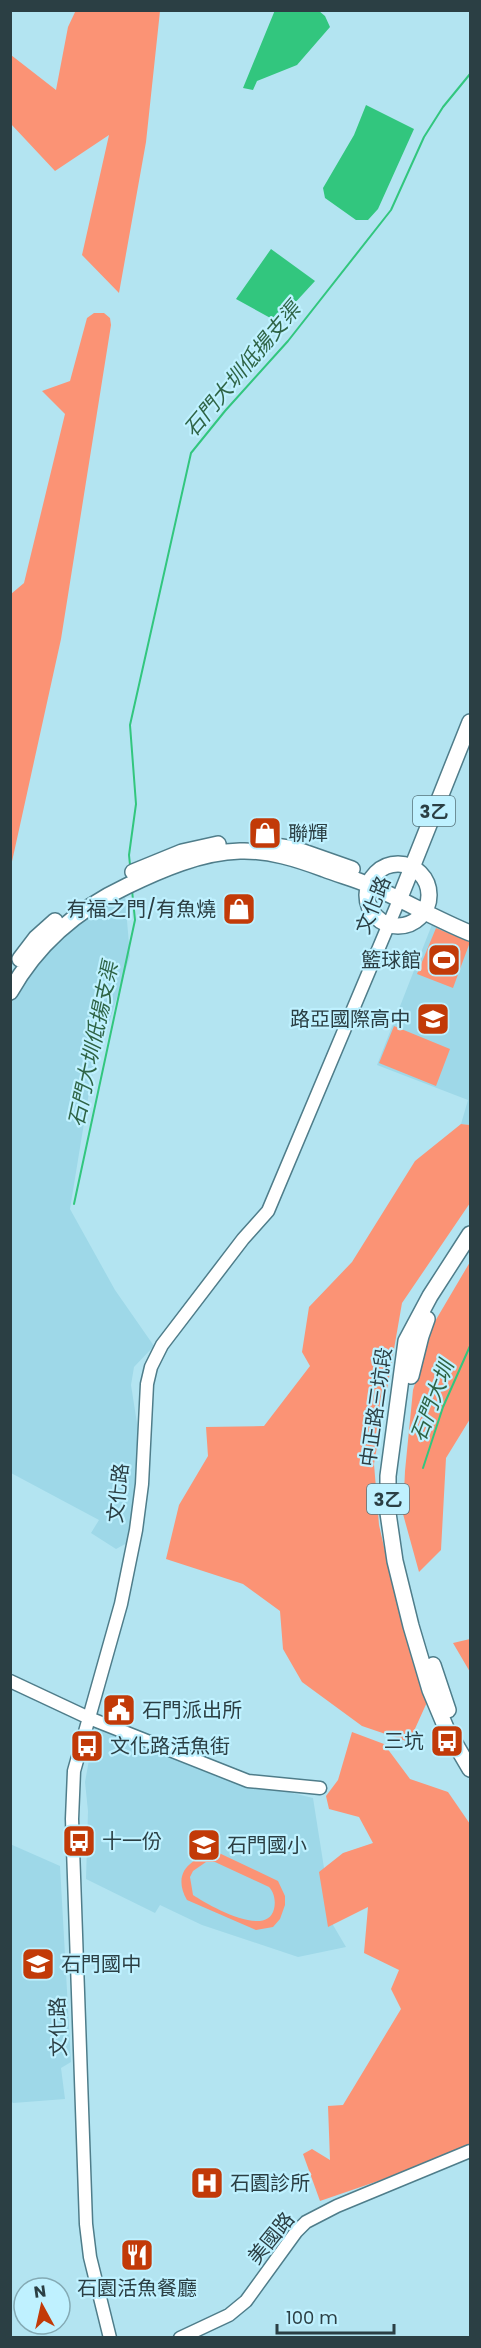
<svg xmlns="http://www.w3.org/2000/svg" width="481" height="2348" font-family="Poppins,'Noto Sans TC',sans-serif">
<rect width="100%" height="100%" fill="#b3e4f1"/>
<path fill="#9ed8e8" d="M125,897l5,59 -39,124 -21,129 45,81 39,56 -20,21 -3,18 8,51 -8,92 -4,15 -11,6 -25,-16 8,-13 -88,-47v-470l14,-26 21,-25 25,-24 27,-19z
M433,922l37,15v188l-9,-1 7,-24 -91,-35z
M95,1727l46,20 83,29 89,22 20,127 13,22 -48,10 -96,-32 -42,-20 -5,8 -69,-34 2,-68 -3,-29z
M10,1844l50,22 11,196 -10,6 4,31 -52,4 -2,-2z"/>
<path fill="#fb9375" fill-rule="evenodd" d="M76,10l84,1 -14,131 -27,151 -37,-38 27,-120 -54,36 -44,-47v-69l45,35 12,-63z
M94,313h10l6,5 1,7 -50,314 -50,227v-272l13,-11 41,-169 -23,-23 28,-10 17,-63z
M436,928l34,14 -17,46 -36,-14z
M394,1026l56,23 -14,37 -57,-23z
M461,1124l9,1v78l-68,100 -28,161 5,61 20,88 29,87 -19,42 -47,-16 -60,-44 -19,-33 -3,-38 -37,-27 -77,-25 13,-54 29,-49 -2,-29 58,-1 46,-60 -8,-14 7,-45 43,-45 63,-101z
M470,1262v157l-24,39 -5,92 -22,22 -16,-58 2,-43 8,-81 21,-67z
M470,1639v33l-17,-29z
M352,1732l32,12 26,35 38,13 22,32v321l-89,35 -61,21 -17,-47 9,-5 18,11 -2,-54 15,-1 58,-96 -10,-20 8,-19 -35,-17 4,-46 -40,20 -9,-55 24,-19 30,-10 -14,-26 -30,-8 -3,-13 12,-16z
M219,1853l59,28 7,15v9l-5,14 -7,8 -17,3 -69,-30c-16,-28 5,-44 32,-47zM206,1862h9l54,25c5,5 7,14 5,22 -7,30 -66,-4 -81,-14l-3,-18 3,-6z"/>
<path fill="#32c67e" d="M275,10l44,1 6,5 5,11 -33,38 -40,16 -4,9 -10,-2z
M366,105l48,24 -36,80 -10,11h-12l-31,-22 -2,-10 31,-53z
M271,249l44,32 -23,25 -18,14 -38,-21z"/>
<g fill="none" stroke-linecap="round" stroke-linejoin="round">
<path stroke="#32c67e" stroke-width="2" d="M130,865l-1,-10 7,-51 -6,-79 61,-272 34,-42 63,-70 103,-131 33,-73 19,-30 27,-33
M74,1204l61,-284 -3,-30
M423,1468l20,-61 27,-61"/>
<defs>
<path id="minor" d="M10,1681l79,37 159,63 72,7
M110,2338l-20,-81 -4,-33 -14,-405 2,-48 47,-167 15,-74 6,-46 5,-100 4,-17 11,-22 81,-106 25,-28 131,-311
M180,2338l49,-23 17,-14 50,-69 10,-10 31,-16 133,-55"/>
<path id="major" d="M275,846l20,3 57,20
M367 895a31 31 0 1 1 62 0a31 31 0 1 1-62 0Z
M133,872l49,-20 36,-8
M399,900l71,-178
M20,959l16,-21 19,-17
M10,992c27,-48 68,-83 117,-106 33,-16 74,-34 113,-35 29,-1 57,8 84,18 15,6 32,10 47,17 34,15 65,33 99,47
M470,1234l-40,62 -24,45 -18,135v37l7,48 16,65 19,64 16,38 24,41
M411,1376l10,-40 6,-17
M433,1665l15,45"/>
</defs>
<use href="#minor" stroke="#4f7d8a" stroke-width="15"/>
<use href="#major" stroke="#4f7d8a" stroke-width="18"/>
<use href="#minor" stroke="#fff" stroke-width="12"/>
<use href="#major" stroke="#fff" stroke-width="15"/>
</g>
<defs>
<symbol id="shop-square" viewBox="-11 -11 22 22"><rect x="-9" y="-9" width="18" height="18" rx="4" fill="#c23a08" stroke="#bff1ff"/><path d="M-5-2.5h2.3a2.7 3.5 0 0 1 5.4 0H5L5.5 6h-11ZM-1.5-2.5h3a1.5 2.3 0 0 0-3 0Z" fill="#fff"/></symbol>
<symbol id="stadium-square" viewBox="-11 -11 22 22"><rect x="-9" y="-9" width="18" height="18" rx="4" fill="#c23a08" stroke="#bff1ff"/><path d="M0-5a6.5 5 0 1 0 0 10a6.5 5 0 1 0 0-10ZM-3.5-1.8h7v3.6h-7Z" fill="#fff"/></symbol>
<symbol id="school-square" viewBox="-11 -11 22 22"><rect x="-9" y="-9" width="18" height="18" rx="4" fill="#c23a08" stroke="#bff1ff"/><path d="M0-5L7-2L0 1L-7-2ZM-4 1L0 2.5L4 1V4Q0 6-4 4Z" fill="#fff"/></symbol>
<symbol id="civic-square" viewBox="-11 -11 22 22"><rect x="-9" y="-9" width="18" height="18" rx="4" fill="#c23a08" stroke="#bff1ff"/><path d="M-.6-6.5H3V-4.5H.6V-3L4-1V1h2V6H-6V1h2V-1L-.6-3ZM-1.2 2.5V6h2.4V2.5Z" fill="#fff"/></symbol>
<symbol id="bus-square" viewBox="-11 -11 22 22"><rect x="-9" y="-9" width="18" height="18" rx="4" fill="#c23a08" stroke="#bff1ff"/><path d="M-5-6H5V4H4V6H2V4H-2V6H-4V4H-5ZM-3.5-4V0h7V-4ZM-3.5 1.2v1.5H-2V1.2ZM2 1.2v1.5H3.5V1.2Z" fill="#fff"/></symbol>
<symbol id="hospital-square" viewBox="-11 -11 22 22"><rect x="-9" y="-9" width="18" height="18" rx="4" fill="#c23a08" stroke="#bff1ff"/><path d="M-5-5h3v3.5h4V-5h3V5h-3V1.5h-4V5h-3Z" fill="#fff"/></symbol>
<symbol id="restaurant-square" viewBox="-11 -11 22 22"><rect x="-9" y="-9" width="18" height="18" rx="4" fill="#c23a08" stroke="#bff1ff"/><path d="M-5-6h1v4h1v-4h1v4h1v-4h1v5L-1.5 .5V6h-2V.5L-5-1ZM5-6V6H3V1.5H1.5Q1.5-4 5-6Z" fill="#fff"/></symbol>
</defs>
<g fill-rule="evenodd">
<use href="#shop-square" x="246" y="814" width="38" height="38"/>
<use href="#shop-square" x="220" y="890" width="38" height="38"/>
<use href="#stadium-square" x="425" y="941" width="38" height="38"/>
<use href="#school-square" x="414" y="1000" width="38" height="38"/>
<use href="#civic-square" x="100" y="1691" width="38" height="38"/>
<use href="#bus-square" x="428" y="1722" width="38" height="38"/>
<use href="#bus-square" x="68" y="1727" width="38" height="38"/>
<use href="#bus-square" x="60" y="1822" width="38" height="38"/>
<use href="#school-square" x="185" y="1826" width="38" height="38"/>
<use href="#school-square" x="19" y="1945" width="38" height="38"/>
<use href="#hospital-square" x="188" y="2164" width="38" height="38"/>
<use href="#restaurant-square" x="118" y="2236" width="38" height="38"/>
</g>
<g text-anchor="middle" dominant-baseline="central" stroke-width="4.5" stroke-linejoin="round" paint-order="stroke">
<g fill="#bff1ff" stroke="#57747c" stroke-width="1.5">
<rect x="413" y="796" width="42" height="30" rx="4.5"/>
<rect x="367" y="1484" width="42" height="30" rx="4.5"/>
</g>
<g font-size="18" font-weight="bold" fill="#2b3f44">
<text x="434" y="811">3乙</text>
<text x="388" y="1499">3乙</text>
</g>
<g font-size="20" fill="#2b3f44" stroke="#bff1ff" text-anchor="start">
<text x="288" y="833">聯輝</text>
<text x="216" y="909" text-anchor="end">有福之門/有魚燒</text>
<text x="421" y="960" text-anchor="end">籃球館</text>
<text x="410" y="1019" text-anchor="end">路亞國際高中</text>
<text x="142" y="1710">石門派出所</text>
<text x="424" y="1741" text-anchor="end">三坑</text>
<text x="110" y="1746">文化路活魚街</text>
<text x="102" y="1841">十一份</text>
<text x="227" y="1845">石門國小</text>
<text x="61" y="1964">石門國中</text>
<text x="230" y="2183">石園診所</text>
<text x="137" y="2288" text-anchor="middle">石園活魚餐廳</text>
</g>
<g font-size="20" fill="#2b3f44" stroke="#bff1ff">
<text transform="translate(373 905) rotate(-68)">文化路</text>
<text transform="translate(376 1407) rotate(-82)">中正路三坑段</text>
<text transform="translate(118 1493) rotate(-84)">文化路</text>
<text transform="translate(58 2027) rotate(-92)">文化路</text>
<text transform="translate(271 2238) rotate(-51)">美國路</text>
</g>
<g font-size="21" font-style="italic" fill="#2f6446" stroke="#bff1ff">
<text transform="translate(242 369) rotate(-50)">石門大圳低揚支渠</text>
<text transform="translate(93 1044) rotate(-78)">石門大圳低揚支渠</text>
<text transform="translate(432 1401) rotate(-69)">石門大圳</text>
</g>
</g>
<rect width="481" height="2348" fill="none" stroke="#2b3f44" stroke-width="24"/>
<g transform="translate(42 2306) rotate(352)"><circle r="28" fill="#bff1ff" stroke="#84aab4" stroke-width="1.5"/>
<path d="M0-4.5L10 22L0 15L-10 22Z" fill="#c23a08"/>
<text y="-9" font-size="16" font-weight="bold" text-anchor="middle" fill="#2b3f44">N</text>
</g>
<path d="M277 2324v9h117v-9" fill="none" stroke="#2b3f44" stroke-width="3"/>
<text x="286" y="2324" font-size="18" fill="#2b3f44" stroke="#bff1ff" stroke-width="4.5" paint-order="stroke">100 m</text>
</svg>
